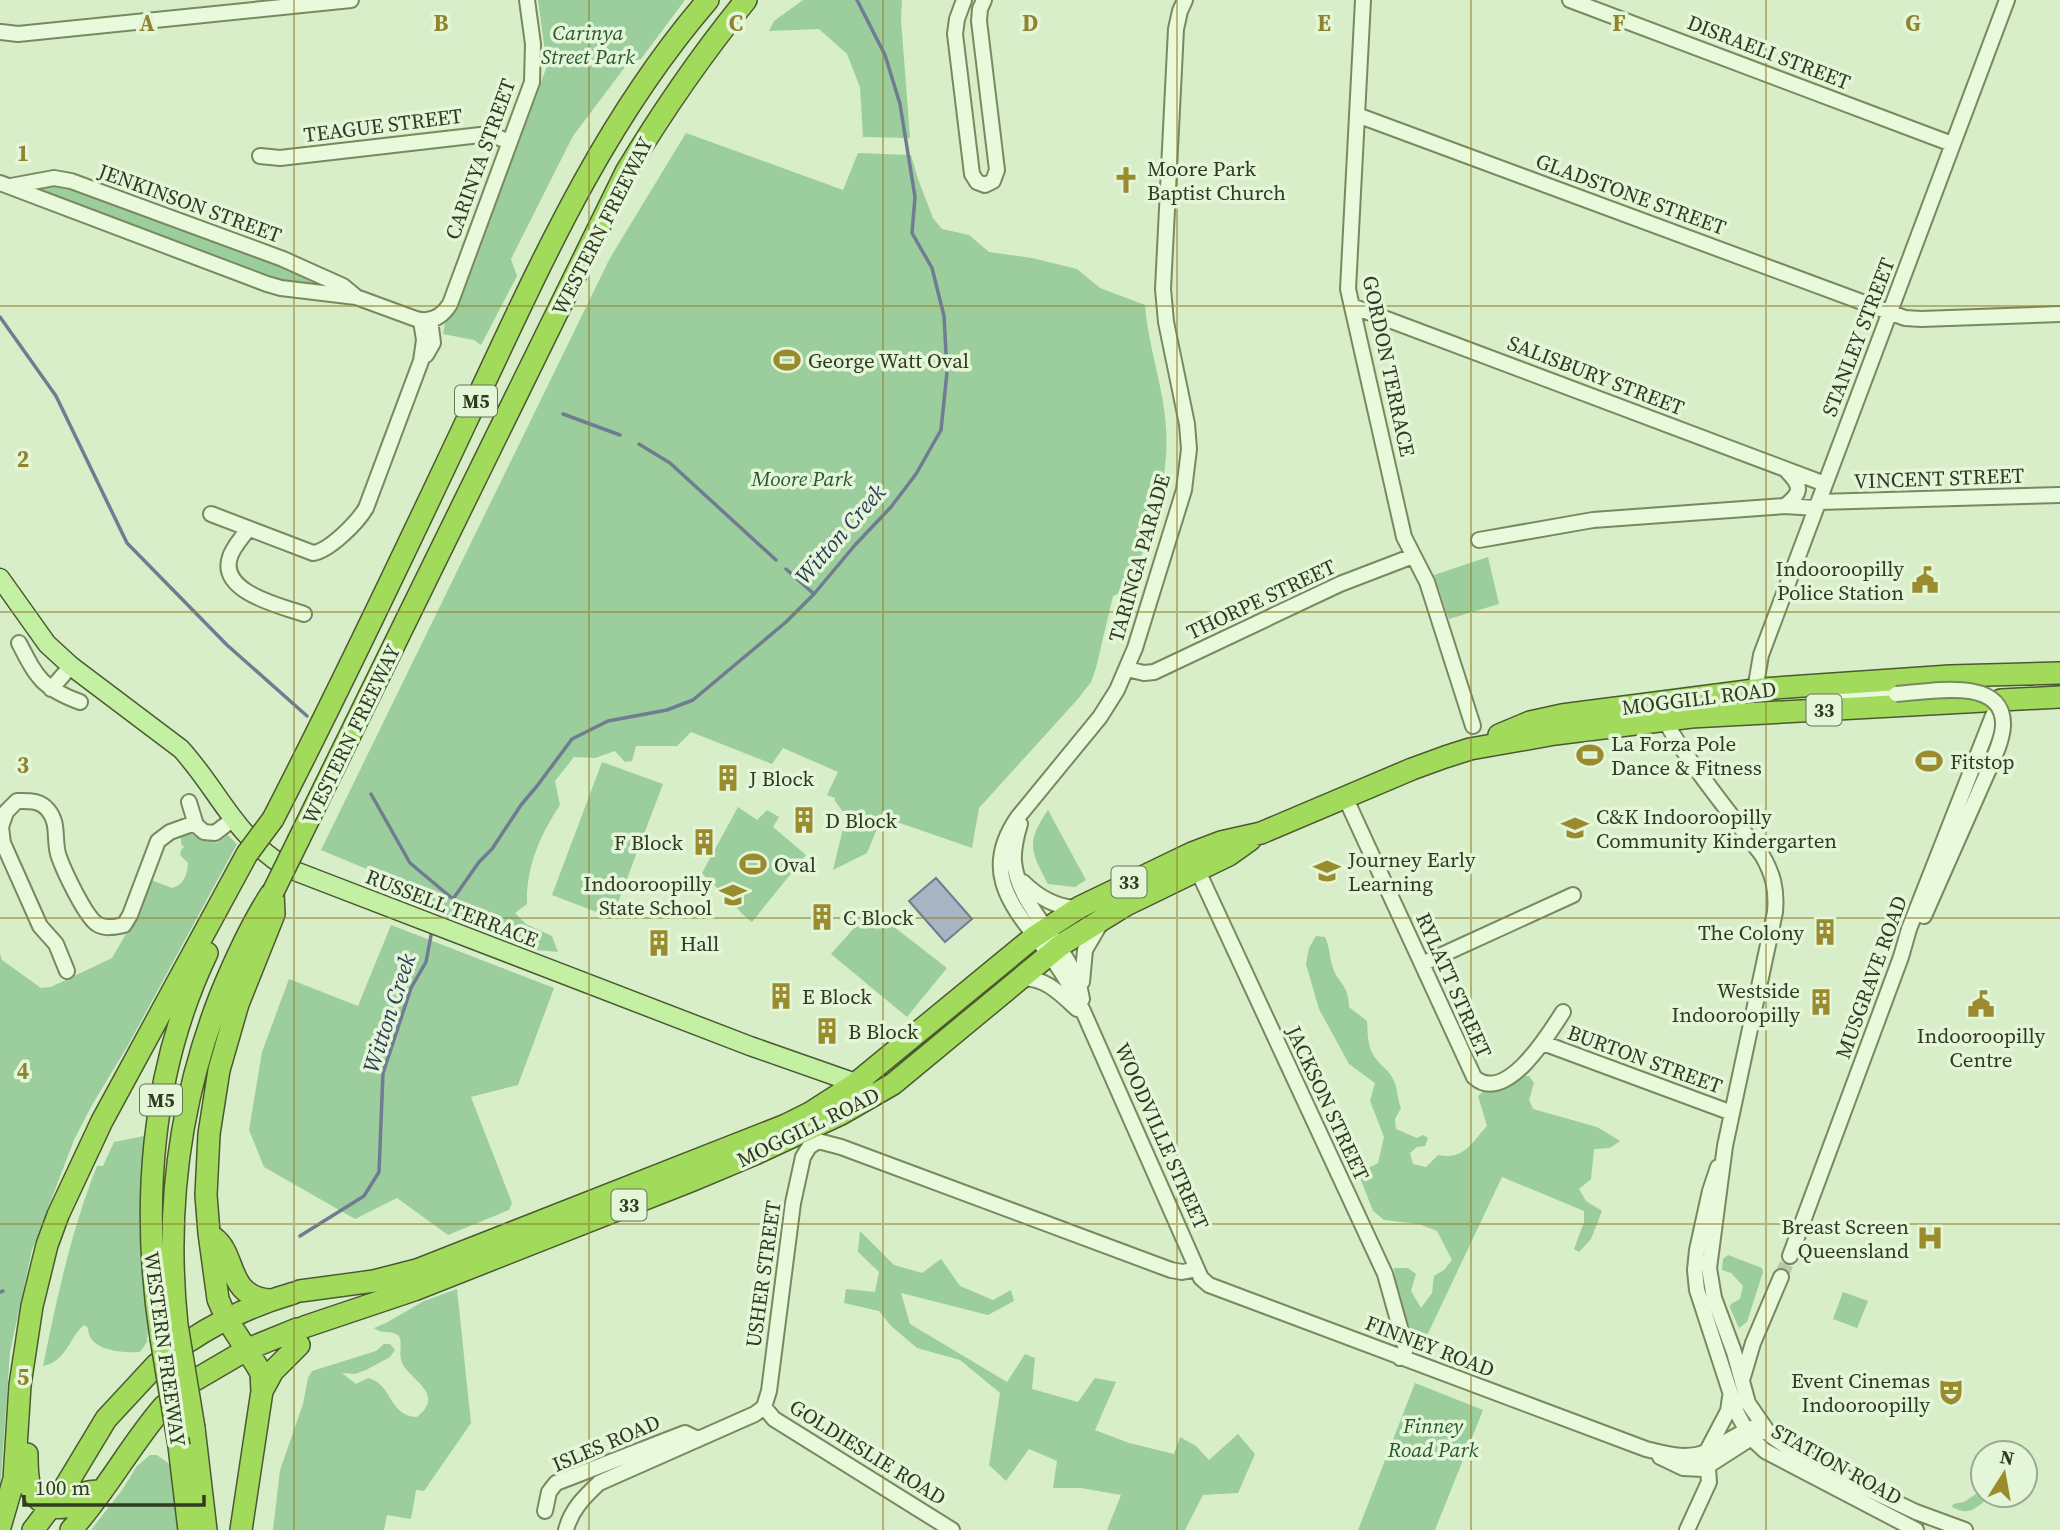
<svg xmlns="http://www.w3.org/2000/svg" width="2060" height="1530" font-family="'Source Serif 4',serif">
<rect width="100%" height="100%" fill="#d8eec9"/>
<path fill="#9ccd9c" d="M538,0h147l-44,59 -13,4 -55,73 -62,123 6,17 -36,69 -7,-5 -31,-6 2,-12 11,-11 91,-245z
M803,0h99l-1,19 9,119 -47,-1 -3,-50 -13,-33 -28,-25 -50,2 5,-10z
M686,133l157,57 15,-37 53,2 7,24 15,39 9,11 27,6 20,17 43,6 45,11 23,19 45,17c3,42 19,83 21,123 4,56 -17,112 -39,162l-14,6 -17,72 -5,14 -14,18 -98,108 -7,40 -75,-26 -18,2 -12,29 -34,17 13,-54 -11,-15v-3l-8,-3 11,-23 -55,-24 -11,16 -81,-32 -14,14h-41l-4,15 -7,1 -10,-11 -20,7 -21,-1 -19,24 5,24c-20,30 -34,62 -33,99l-12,9 11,11 26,12 6,16 -21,-2 -100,-39 -8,-16 -108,-45 289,-592z
M63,184l228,85 29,17 -48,-7 -235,-89 5,-5z
M1488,557l11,47 -50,15 -15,-44z
M602,762l61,22 -51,134 -60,-23z
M738,807l19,13 10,-10 12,7 -6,10 33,28 -54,67c-11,-8 -13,-12 -20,-21 -9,-10 -21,-17 -30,-28z
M1048,810l38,70 -11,7 -27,-3c-18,-33 -22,-42 0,-74z
M186,830l12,8 19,5 11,-8 9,9 -110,203 -35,58 -18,35 -42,110 -22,102 -10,140v-538l2,6 39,28 10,-1 61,-29 29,-50 10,-28 21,8c12,-3 15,-13 16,-25l-8,-8 1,-5 3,-3 -3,-3v-8z
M871,909l76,59 -40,49 -76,-63z
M391,925l163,63 -36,97 -47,12 41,106 -3,7 -61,25 -51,-37 -42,21 -91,-52 -15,-37 13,-78 27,-73 69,27z
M1316,936l9,1c5,10 4,18 7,28 5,19 17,18 17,42l18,14c1,13 0,27 9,38 6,8 14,12 18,22 4,8 3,18 7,27l-6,11 1,10 21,9 6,-3 5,3 -3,8 -8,1 -7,6 3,11 13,3 12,-12c27,5 33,-12 49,-29l-9,-30 6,-5c16,1 24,-4 35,-15h10l5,7 -5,17 4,9 64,18 23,14 -10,7 -16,1 -3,30 -12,10 7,12 16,10 -11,28 -12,13 -5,-3 10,-27v-11l-82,-34 -79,167 -15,-4 -11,-43 -3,-29h14l8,6 -5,17 10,17 11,-15 2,-17 10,-6 8,-10 -15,-29 -18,-7 -35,-4 -11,-9 -12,-31 5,-11 12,-6 6,-26 -14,-36 5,-18 -26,-19 -30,-55 -13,-45 3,-16z
M144,1136l-4,74 1,39 8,68 -2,25 -7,10c-17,1 -52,-1 -52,-24l-4,-3c-16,14 -17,36 -41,41 14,-68 28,-135 54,-200h6l11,-24z
M860,1231l34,34 28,8 19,-14 19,27 33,14 18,-10 3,11 -26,14 -87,-22 9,31 97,58 18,-28 10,4 -3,31 46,13 17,-24 21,4 -21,48 34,13 45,11 6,-17 16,9 13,14 29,-26 17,20 -17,39 -35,2 -18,35h-78l14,-35 -40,-7h-28l4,-27 -28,-12 -23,32 -17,-16 11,-72 -40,-33 -43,-12 -26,-22 -12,-15 -35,-8 2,-14 29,3 4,-20 -21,-20z
M1728,1255l34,13 1,4 -16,50 -8,6 -9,-20 1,-4 9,-5 3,-13 -12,-13 -9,-3 1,-11z
M457,1289l14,134 -47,68 -8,-1 -5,29 -24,-4 -3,15h-111l7,-60 23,-66 5,-26 4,-7 64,-20 8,-7h6l5,6 -5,7 -24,13 -11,4 -13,-1 14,11 12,-6c25,6 20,38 49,39 29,-23 -6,-36 -15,-54 -4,-10 1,-19 -3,-27 -8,-7 -17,-1 -25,-8l12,-5 38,-22z
M1843,1292l25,9 -11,27 -24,-9z
M1415,1383l68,27 -48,120h-77z
M150,1455h7l15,11 8,64h-89l31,-40 15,-24z
M1976,1494l9,7c-13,10 -18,14 -33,6l1,-3 11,-2z"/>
<path fill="#a9b4c2" stroke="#707c91" stroke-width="2" d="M936,878l36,41 -27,23 -36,-41z"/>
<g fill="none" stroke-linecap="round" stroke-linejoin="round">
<path stroke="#707c91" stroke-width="3.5" d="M0,317l56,79 71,147 100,102 80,71
M563,414l57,21
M639,444l31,19 106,97
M786,569l28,25
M371,794l39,69 43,36 26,-37 13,-13 29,-44 16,-19 35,-47 36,-18 59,-11 26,-10 93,-78 28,-28 41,-49 36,-38 25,-33 25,-44 6,-58 -3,-56 -12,-48 -20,-35 3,-36 -15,-93 -15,-49 -28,-55
M300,1236l64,-40 15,-24 4,-99 28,-85 15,-26 6,-32
M0,1292l3,-1"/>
<path stroke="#b7caa7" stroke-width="14" stroke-dasharray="14 7" stroke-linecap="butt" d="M1781,1277l9,-21"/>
<defs>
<path id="minor" d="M964,0l-7,19 -2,15 17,140 5,8 8,3 8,-4 4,-11 -18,-149 1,-12 4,-9
M1185,0l-5,11 -4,18 -13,260 3,33 21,102 2,25 -5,41 -49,158 -18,42 -17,27 -82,100c-42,60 1,96 35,143 12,16 21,33 30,51l118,267 8,7 437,164c16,4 33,9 50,6 22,-4 41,-24 65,-30
M1363,0l-15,289 56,248 23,45 46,144
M1570,0l382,144
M1,32l17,2 333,-34
M1357,115l548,203 16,1 139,-5
M260,156l20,2 209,-24 21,8
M0,183l267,101 14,4 75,9 60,22c15,4 26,-2 34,-15l82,-222 1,-38 -6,-44
M11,186l43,-8 17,3 212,78 60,27 12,10
M1352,306l473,178
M426,355l7,-12 -3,-23
M1819,502l241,-7
M1785,506c17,-14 17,-19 2,-35
M211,514l102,39c16,-2 44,-30 53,-45l55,-147 3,-21 -3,-19
M248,529c-6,9 -15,18 -18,28 -12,35 51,49 74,57
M1479,540l114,-20 192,-14 31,2
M19,643c18,35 23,45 61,59
M1127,669l17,4 10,-1 186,-88 73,-28
M51,689l20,-23
M1755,690l6,-35 246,-655
M1818,694h78
M1663,713c2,21 81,118 99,142 11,19 15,34 13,57l-50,234 -16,122 5,30 20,54 14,51 22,32 24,17 78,39 44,21 49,18
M1345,797l129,280c31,29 75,-43 89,-65
M189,802l7,23 8,7 11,1 17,-13
M1020,824c-4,13 -7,25 -6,38 5,50 60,85 68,137
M1197,869l188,405 21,75 -6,9
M1023,882c14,14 36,28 56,25
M1924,916l65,-147
M1422,964l151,-69
M67,971l-11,-27 -16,-18 -37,-83 -2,-16 5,-15 11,-11c12,0 23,-1 31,9 12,14 5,31 11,47 5,14 26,59 38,67 7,5 18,3 27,1l6,-10 28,-74 12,-9 25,-9
M1019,979c24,-4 42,15 58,30
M1082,982l3,-32 14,-24
M1543,1043l189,70
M1718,1167l-8,24 -13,59 -2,20 2,20 40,123 13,24 15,14 151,79
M1790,1256l111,-299 8,-28 85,-216
M1743,1377l10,-34 28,-66
M764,1407l10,12 178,111
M1708,1449l20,-38 2,-14
M1660,1457l23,11 20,1 56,-36
M545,1511l4,-19 7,-9 129,-50 13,6
M566,1530c5,-20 18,-33 33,-47l156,-69 9,-7 5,-16 24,-188 10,-46 6,-10 9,-6 23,6 330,123 11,2 15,-3
M1687,1530l22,-48 -1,-13 -6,-6"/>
<path id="major" d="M0,578l47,66 24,22 110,83c39,43 53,87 106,119l463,178 114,40"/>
<path id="highway" d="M1761,689l189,-13 110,-3
M2001,700l59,-3
M1499,735l31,-13 32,-7 193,-25
M273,819c68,-132 131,-265 194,-399 70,-148 133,-295 241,-420
M299,839l327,-667c36,-60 76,-118 120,-172
M214,1238c23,17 12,58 55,62
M300,1291l74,-10 43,-11 369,-145 24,-12 45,-29 179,-147 46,-30 112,-54 29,-11 40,-9 151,-64 33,-12 25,-8 85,-15 136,-17 293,-16
M177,1325c-12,-114 2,-224 44,-331 14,-34 30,-69 50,-100
M304,1327l110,-37 279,-110 62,-26 86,-40 52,-30 168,-139 65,-40 103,-50 21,-15
M161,1338c-20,-129 -11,-266 46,-385
M189,1341c33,-22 67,-37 105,-48
M195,1380l53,-31 49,-20
M262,1391l11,-20 26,-26
M194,1428l12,102
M179,1446l10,84
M27,1454c0,21 -1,44 24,52 7,2 15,2 22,-1 5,-3 8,-9 12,-12 4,-2 13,-2 17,-2
M0,1527l14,-48 6,-94 12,-79 15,-61 11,-30 44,-94 145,-267
M33,1530l29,-38 44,-73 51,-55
M71,1530c35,-38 59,-85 93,-124
M241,1530l21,-139 -1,-18 -4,-7 -31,-48 -8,-19 -9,-66 -3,-38 3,-61 10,-64 19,-66 36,-90 -1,-22"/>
</defs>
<use href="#minor" stroke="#788a5d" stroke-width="18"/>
<use href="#major" stroke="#4b5931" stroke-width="21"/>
<use href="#highway" stroke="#4b5931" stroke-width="24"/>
<use href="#minor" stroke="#e8f9dc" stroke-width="14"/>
<use href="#major" stroke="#c3f0a2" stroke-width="18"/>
<use href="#highway" stroke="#a2db5c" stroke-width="21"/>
<defs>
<path id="minor-bridge" d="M1896,694c31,-2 109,-19 107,32 -1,15 -8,29 -14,43"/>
<path id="highway-bridge" d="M247,854l26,-35
M273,892l26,-53
M177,1325l17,103
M161,1338l18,108"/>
</defs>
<use href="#minor-bridge" stroke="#788a5d" stroke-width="18" stroke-linecap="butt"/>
<use href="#highway-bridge" stroke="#4b5931" stroke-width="24" stroke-linecap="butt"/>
<use href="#minor-bridge" stroke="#e8f9dc" stroke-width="14"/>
<use href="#highway-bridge" stroke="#a2db5c" stroke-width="21"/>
</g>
<path fill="none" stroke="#8f832d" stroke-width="2" stroke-opacity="0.55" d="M294,0v1530M589,0v1530M883,0v1530M1177,0v1530M1471,0v1530M1766,0v1530M0,306h2060M0,612h2060M0,918h2060M0,1224h2060"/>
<defs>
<symbol id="church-bare" viewBox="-9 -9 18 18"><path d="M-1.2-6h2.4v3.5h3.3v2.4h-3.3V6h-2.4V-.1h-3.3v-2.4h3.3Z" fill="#998b2e" stroke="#e4f6d8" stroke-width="2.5" paint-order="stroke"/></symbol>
<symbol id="stadium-bare" viewBox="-9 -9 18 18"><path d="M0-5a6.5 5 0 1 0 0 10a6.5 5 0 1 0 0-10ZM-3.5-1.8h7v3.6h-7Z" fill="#998b2e" stroke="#e4f6d8" stroke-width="2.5" paint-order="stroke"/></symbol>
<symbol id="civic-bare" viewBox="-9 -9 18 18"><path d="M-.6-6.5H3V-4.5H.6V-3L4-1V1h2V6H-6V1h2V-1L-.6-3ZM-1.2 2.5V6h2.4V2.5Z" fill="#998b2e" stroke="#e4f6d8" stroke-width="2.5" paint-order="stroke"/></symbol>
<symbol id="building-bare" viewBox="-9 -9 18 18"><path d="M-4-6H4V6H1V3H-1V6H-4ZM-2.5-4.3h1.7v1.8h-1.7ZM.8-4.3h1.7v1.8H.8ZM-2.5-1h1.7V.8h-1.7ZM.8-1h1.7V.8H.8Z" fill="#998b2e" stroke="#e4f6d8" stroke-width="2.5" paint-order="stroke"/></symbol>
<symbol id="school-bare" viewBox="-9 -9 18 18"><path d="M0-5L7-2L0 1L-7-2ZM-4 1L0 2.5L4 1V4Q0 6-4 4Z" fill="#998b2e" stroke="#e4f6d8" stroke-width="2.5" paint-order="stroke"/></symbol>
<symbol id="hospital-bare" viewBox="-9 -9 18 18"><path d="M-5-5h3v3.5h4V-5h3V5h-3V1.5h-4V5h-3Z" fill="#998b2e" stroke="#e4f6d8" stroke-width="2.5" paint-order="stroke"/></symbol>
<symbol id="theatre-bare" viewBox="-9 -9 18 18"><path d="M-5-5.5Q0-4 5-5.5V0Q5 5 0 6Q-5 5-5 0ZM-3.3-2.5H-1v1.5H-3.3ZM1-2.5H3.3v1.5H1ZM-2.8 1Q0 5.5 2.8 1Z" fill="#998b2e" stroke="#e4f6d8" stroke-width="2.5" paint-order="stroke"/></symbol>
</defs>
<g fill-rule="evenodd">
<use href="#church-bare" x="1107" y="161" width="38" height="38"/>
<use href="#stadium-bare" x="768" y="341" width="38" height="38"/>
<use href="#civic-bare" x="1906" y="561" width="38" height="38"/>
<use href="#stadium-bare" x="1571" y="736" width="38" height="38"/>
<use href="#stadium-bare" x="1910" y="742" width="38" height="38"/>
<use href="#building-bare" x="709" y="759" width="38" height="38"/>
<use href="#building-bare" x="785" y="801" width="38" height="38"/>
<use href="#school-bare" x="1556" y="809" width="38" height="38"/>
<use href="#building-bare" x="685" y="823" width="38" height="38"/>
<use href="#stadium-bare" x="734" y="845" width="38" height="38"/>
<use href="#school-bare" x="1308" y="852" width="38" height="38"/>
<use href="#school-bare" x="714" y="876" width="38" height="38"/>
<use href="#building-bare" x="803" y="898" width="38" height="38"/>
<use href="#building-bare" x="1806" y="913" width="38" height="38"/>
<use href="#building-bare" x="640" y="924" width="38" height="38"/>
<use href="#building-bare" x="762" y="977" width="38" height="38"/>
<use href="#building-bare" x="1802" y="983" width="38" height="38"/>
<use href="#civic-bare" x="1962" y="985" width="38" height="38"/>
<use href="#building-bare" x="808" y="1012" width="38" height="38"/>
<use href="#hospital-bare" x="1911" y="1219" width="38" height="38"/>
<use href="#theatre-bare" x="1932" y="1373" width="38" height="38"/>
</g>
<g text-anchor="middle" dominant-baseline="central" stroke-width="7" stroke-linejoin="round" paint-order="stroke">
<g fill="#e4f6d8" stroke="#677358" stroke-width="2">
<rect x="455" y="385.5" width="42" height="31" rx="5"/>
<rect x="1806.5" y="694.5" width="35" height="31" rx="5"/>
<rect x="1111.5" y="866.5" width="35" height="31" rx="5"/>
<rect x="140" y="1084.5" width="42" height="31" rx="5"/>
<rect x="611.5" y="1189.5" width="35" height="31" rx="5"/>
</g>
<g font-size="19" font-weight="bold" fill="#313b21">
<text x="476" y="401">M5</text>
<text x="1824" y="710">33</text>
<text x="1129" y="882">33</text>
<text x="161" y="1100">M5</text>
<text x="629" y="1205">33</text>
</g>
<g font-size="21" font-style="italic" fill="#28572e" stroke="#e4f6d8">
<text x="588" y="32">Carinya<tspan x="588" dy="24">Street Park</tspan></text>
<text x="802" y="478">Moore Park</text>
<text x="1433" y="1425">Finney<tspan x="1433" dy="24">Road Park</tspan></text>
</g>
<g font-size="21" fill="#313b21" stroke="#e4f6d8">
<text transform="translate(1769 52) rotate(21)">DISRAELI STREET</text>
<text transform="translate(383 125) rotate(-7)">TEAGUE STREET</text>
<text transform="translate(480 159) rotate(-70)">CARINYA STREET</text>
<text transform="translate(1631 194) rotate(20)">GLADSTONE STREET</text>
<text transform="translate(190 203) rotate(20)">JENKINSON STREET</text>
<text transform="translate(602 226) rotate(-63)">WESTERN FREEWAY</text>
<text transform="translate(1858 337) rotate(-69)">STANLEY STREET</text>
<text transform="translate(1389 366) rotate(78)">GORDON TERRACE</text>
<text transform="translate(1596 375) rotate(21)">SALISBURY STREET</text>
<text transform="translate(1939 478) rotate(-2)">VINCENT STREET</text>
<text transform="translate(1139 558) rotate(-74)">TARINGA PARADE</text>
<text transform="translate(1261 599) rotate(-25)">THORPE STREET</text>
<text transform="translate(1699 698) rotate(-7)">MOGGILL ROAD</text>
<text transform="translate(351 734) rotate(-64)">WESTERN FREEWAY</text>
<text transform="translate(452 908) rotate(21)">RUSSELL TERRACE</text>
<text transform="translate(1871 977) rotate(-70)">MUSGRAVE ROAD</text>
<text transform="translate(1454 985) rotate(66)">RYLATT STREET</text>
<text transform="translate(1645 1059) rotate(20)">BURTON STREET</text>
<text transform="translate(1328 1103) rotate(65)">JACKSON STREET</text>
<text transform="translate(808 1127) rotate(-26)">MOGGILL ROAD</text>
<text transform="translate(1162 1136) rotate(66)">WOODVILLE STREET</text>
<text transform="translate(763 1274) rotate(-82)">USHER STREET</text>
<text transform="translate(1430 1346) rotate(21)">FINNEY ROAD</text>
<text transform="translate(165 1349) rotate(82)">WESTERN FREEWAY</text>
<text transform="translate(606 1443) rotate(-23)">ISLES ROAD</text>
<text transform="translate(868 1452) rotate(32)">GOLDIESLIE ROAD</text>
<text transform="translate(1837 1464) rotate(29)">STATION ROAD</text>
</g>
<g font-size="21" fill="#313b21" stroke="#e4f6d8" text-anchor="start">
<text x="1147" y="168">Moore Park<tspan x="1147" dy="24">Baptist Church</tspan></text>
<text x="808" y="360">George Watt Oval</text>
<text x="1904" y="568" text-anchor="end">Indooroopilly<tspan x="1904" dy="24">Police Station</tspan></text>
<text x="1611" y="743">La Forza Pole<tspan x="1611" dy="24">Dance &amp; Fitness</tspan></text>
<text x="1950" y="761">Fitstop</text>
<text x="749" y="778">J Block</text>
<text x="1596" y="816">C&amp;K Indooroopilly<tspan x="1596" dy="24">Community Kindergarten</tspan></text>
<text x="825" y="820">D Block</text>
<text x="683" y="842" text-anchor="end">F Block</text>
<text x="1348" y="859">Journey Early<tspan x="1348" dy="24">Learning</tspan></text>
<text x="774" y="864">Oval</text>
<text x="712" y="883" text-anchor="end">Indooroopilly<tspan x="712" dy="24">State School</tspan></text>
<text x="843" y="917">C Block</text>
<text x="1804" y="932" text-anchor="end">The Colony</text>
<text x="680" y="943">Hall</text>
<text x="1800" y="990" text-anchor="end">Westside<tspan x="1800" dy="24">Indooroopilly</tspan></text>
<text x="802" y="996">E Block</text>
<text x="848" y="1031">B Block</text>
<text x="1981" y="1035" text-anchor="middle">Indooroopilly<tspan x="1981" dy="24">Centre</tspan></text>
<text x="1909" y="1226" text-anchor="end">Breast Screen<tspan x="1909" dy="24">Queensland</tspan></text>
<text x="1930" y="1380" text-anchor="end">Event Cinemas<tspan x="1930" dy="24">Indooroopilly</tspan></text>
</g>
<g font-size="23" font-style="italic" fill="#30385a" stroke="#e4f6d8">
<text transform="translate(840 534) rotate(-49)">Witton Creek</text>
<text transform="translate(389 1013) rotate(-72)">Witton Creek</text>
</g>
</g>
<g font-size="23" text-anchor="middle" font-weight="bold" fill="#8f832d" stroke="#e4f6d8" stroke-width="7" stroke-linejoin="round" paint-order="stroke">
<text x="147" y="31">A</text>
<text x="441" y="31">B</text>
<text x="736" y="31">C</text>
<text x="1030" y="31">D</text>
<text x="1324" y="31">E</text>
<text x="1619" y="31">F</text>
<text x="1913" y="31">G</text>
<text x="23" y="161">1</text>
<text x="23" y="467">2</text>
<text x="23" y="773">3</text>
<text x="23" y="1079">4</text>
<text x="23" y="1385">5</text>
</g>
<g transform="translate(2004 1474) rotate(11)"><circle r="33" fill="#e4f6d8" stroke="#9cab8f" stroke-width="2"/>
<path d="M0-5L12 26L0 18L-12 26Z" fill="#998b2e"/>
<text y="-10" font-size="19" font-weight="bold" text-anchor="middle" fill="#313b21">N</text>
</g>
<path d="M24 1495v10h180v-10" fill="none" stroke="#313b21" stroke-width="3.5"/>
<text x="35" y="1495" font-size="21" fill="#313b21" stroke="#e4f6d8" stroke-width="5" paint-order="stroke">100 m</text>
</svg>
